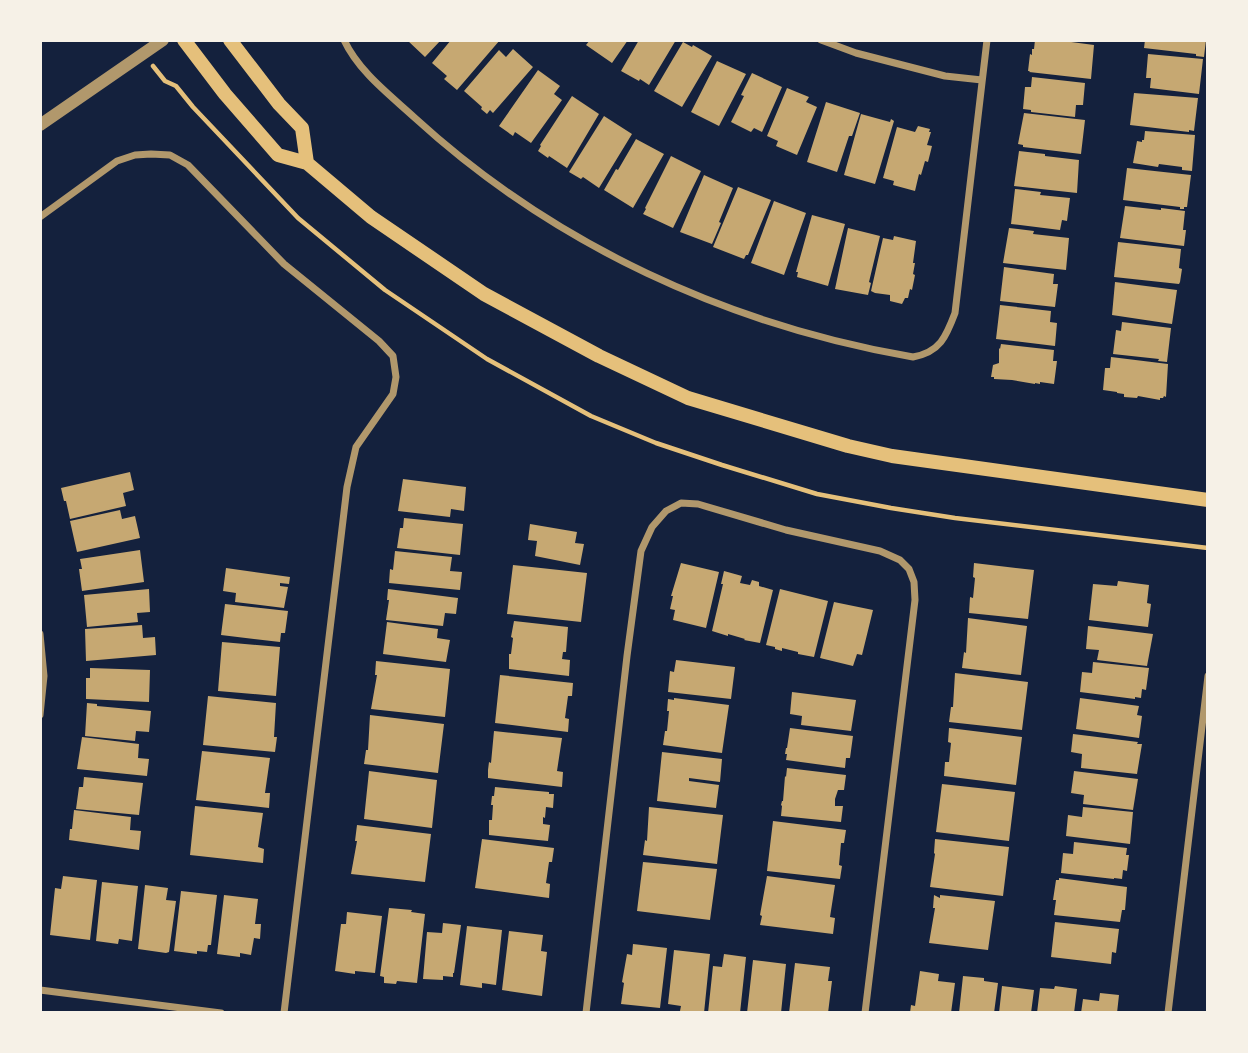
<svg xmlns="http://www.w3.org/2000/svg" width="1248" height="1053" font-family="Rubik,sans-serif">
<rect width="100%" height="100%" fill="#14213d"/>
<path fill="#c6a872" d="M407,40h34l-16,17z
M451,40h49l-43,50 -13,-11 3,-3 -15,-13z
M590,40h38l-16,23 -26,-18z
M639,40h37l-27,45 -9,-6 -1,2 -18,-10z
M1035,40h21l38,5 -3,34 -62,-7 1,-1h-2l2,-17 2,1v-6h2z
M1145,40h61l-2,17 -8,-1v-2l-52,-6z
M683,42l9,5 1,-2 19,11 -30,51 -28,-16z
M513,49l20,18 -40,46 -3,-3 -3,4 -6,-5 1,-2 -18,-16 35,-41 7,7z
M1148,54l55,5 -4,35 -49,-6 1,-10h-5z
M717,61l29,13 -27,52 -28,-14z
M538,70l22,16 -6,8 8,6 -31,43 -16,-11 -2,4 -14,-10z
M752,73l30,14 -20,45 -8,-4 -3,4 -20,-10 13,-26 -3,-1z
M1032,77l53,6 -2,22h-7l-1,12 -44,-5v-2l-8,-1 2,-22h6z
M787,88l22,9 -3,5 11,5 -20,48 -21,-9 2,-5 -11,-5z
M1134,93l64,5 -4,33 -5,-1v2l-59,-7z
M572,96l27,18 -32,54 -18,-12 -1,2 -10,-7 3,-5 -1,-1z
M826,102l34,11 -8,23h-3l-12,36 -30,-10z
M1024,113l61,7 -4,34 -58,-7v-2l-5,-1z
M861,114l29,8 1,-3 3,2 -19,63 -31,-9z
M604,116l28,18 -33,54 -16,-11 -2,2 -12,-7z
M918,126l12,3 -1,3h2l-4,13 5,1 -4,16 -3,-1 -4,14 -2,-1 -4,17 -22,-6 1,-4 -11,-3 14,-51 18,5z
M1145,131l50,4 -3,36 -10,-1v-3l-23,-3 -1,3 -25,-4 4,-22 5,1v-2h2z
M636,139l28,15 -31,54 -29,-18 12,-21 2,1z
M1019,151l26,3v2l34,4 -2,33 -63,-7z
M671,156l30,15 -28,57 -30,-14 3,-5 -1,-1z
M1127,168l64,7 -4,32h-3v2h-4v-2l-57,-7z
M704,175l29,13 -14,34 2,1 -9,21 -32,-12z
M738,187l33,13 -23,55h-2l-2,4 -31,-12z
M1015,189l26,3 -1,3 30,3 -3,23 -5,-1 -2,10 -49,-6z
M774,201l32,12 -22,62 -33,-12z
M1125,206l36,4v-2l24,3 -2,19h3l-2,16 -64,-8z
M812,215l33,9 -17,62 -31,-9 1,-5h-2z
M848,228l32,8 -11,46 2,1 -3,12 -33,-6z
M1009,228l25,3 -1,3 36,4 -3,32 -63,-7z
M894,236l22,5 -3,22h2l-2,11 2,1 -3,15 -2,-1 -2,9h-3l-3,6 -12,-3v-6l-15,-2 -4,-2 12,-53 10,2z
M1118,242l63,7 -2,19 3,1 -2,13 -1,2 -65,-7z
M1004,267l50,7 -1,10h5l-3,23 -55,-6z
M1115,282l62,8 -5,34 -60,-9z
M1000,305l51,6 -1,11 7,1 -2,23 -59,-7z
M1122,322l49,6 -4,34 -9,-1 1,-2 -46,-5 3,-24 5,1z
M1001,344l53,6 -1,11h4l-3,23 -14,-2v2l-5,-1v1l-23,-4 -18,-1v-2h-3l2,-12 6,-2v-15l1,1z
M1111,357l57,7 -2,33 -2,-1 -1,2h-3v2l-22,-4 -1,2 -13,-1v-3l-7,-1v-1l-14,-2 2,-22h5z
M130,472l4,18 -11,3 3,13 -56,13 -4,-18h-2l-3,-13z
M403,479l63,8 -2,24 -13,-2 -1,8 -52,-6z
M120,510l2,9 13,-3 5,22 -63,14 -7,-31z
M404,518l59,6 -3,31 -63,-7 3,-20h3z
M530,524l47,8 -2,11 9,1 -4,21 -45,-9 2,-15 -9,-1z
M140,550l4,32 -62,9 -3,-22h3l-2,-10z
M395,551l57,6 -2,14 12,1 -2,18 -71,-7 1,-14 3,1z
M681,563l38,9 -13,56 -33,-8 2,-10 -5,-1 3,-13h-2z
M974,563l60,7 -6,49 -59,-6 1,-16 3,1 2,-20 -2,-1z
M513,565l74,8 -6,49 -74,-8z
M226,568l64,9 -1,7 -9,-1v3l8,1 -4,21 -49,-6 1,-9 -13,-2z
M724,571l18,5 -2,7 10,2 2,-5 7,2v4l14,4 -13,53 -16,-3 1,-1 -17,-5v2l-16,-5 11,-47h-2z
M1118,581l31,4 -2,18 4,1 -3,23 -59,-7 4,-36 24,2z
M149,589l1,23 -13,1 1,9 -51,5 -3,-32z
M388,589l70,9 -2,16 -11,-1 -2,13 -57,-6 3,-20h-2z
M780,589l48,12 -14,56 -16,-3v-2l-16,-4v3l-7,-2v-2l-9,-2z
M834,602l39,8 -11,45 -5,-1 -4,12 -33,-8z
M225,604l63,7 -3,22h-4l-1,9 -59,-7z
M968,618l59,8 -6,49 -59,-7 2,-16 2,1z
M514,621l54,6 -2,25h-3l-1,7 8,1 -1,16 -60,-7v-15h2l2,-16 -2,-1z
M387,622l51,7 -1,9 13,2 -4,22 -63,-8z
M142,625l1,13 12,-1 1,18 -70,6 -1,-32z
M1088,626l65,8 -6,32 -50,-6 2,-10 -13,-1z
M222,642l58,5 -4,49 -58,-5z
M676,660l59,7 -4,32 -63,-7 2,-21 4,1z
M376,661l74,8 -5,48 -74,-8 6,-34h-2z
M1093,662l56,6 -3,22 -4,-1 -1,9 -6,-1v2l-55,-7 2,-20 10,1z
M90,668l60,2 -1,32 -63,-3v-21h4z
M955,673l73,9 -6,48 -73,-8 2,-15h2z
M500,675l73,8 -1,13h-4l-3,22 4,1 -1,13 -73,-9z
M792,692l64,8 -5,31 -50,-6 1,-9 -12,-2z
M208,696l68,7 -2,34h3l-2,15 -72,-7z
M674,698l55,7 -7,48 -59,-8 2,-14h2l2,-20h-2l1,-12 6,1z
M1080,698l59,8 -2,9 5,1 -3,22 -63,-9z
M87,703l10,1v2l54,5 -2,21 -13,-1 -1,10 -50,-5z
M370,715l74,9 -6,49 -74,-9 2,-14h2z
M790,728l63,8 -3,22h-4l-1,10 -59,-8 1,-6h-2l1,-6h1z
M949,728l73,9 -6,48 -72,-9 1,-14h4l2,-19 -3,-1z
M494,731l68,7 -5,33 6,1 -1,15 -74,-9v-8l1,-8 2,1z
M1073,734l65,8 -1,2h5l-5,30 -56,-6 1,-14 -11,-2z
M82,737l57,7 -1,14 11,1 -2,17 -70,-7z
M202,751l68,7 -5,35h5l-1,15 -73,-8z
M662,752l60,7 -2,23 -31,-4v3l30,4 -3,23 -59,-7z
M787,768l59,7 -2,15h-6l-3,9v7h8l-2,16 -60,-6 1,-10 -1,-1 1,-4h1l2,-25 1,1z
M369,771l68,9 -5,48 -68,-9z
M1074,771l64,8 -5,31 -50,-6 1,-9 -13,-2z
M84,777l59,6 -4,32 -63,-6 3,-22h4z
M942,784l73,8 -6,49 -73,-9z
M495,787l54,5v2h5l-1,14 -7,-1 -1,11 -2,-1v7l7,1 -2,16 -59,-6v-15h3l1,-15h-2l1,-9h2z
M195,806l68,7 -5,34 6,2 -1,14 -73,-8z
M649,807l74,8 -6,49 -74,-9 2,-15 2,1z
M1083,807l50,5 -3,32 -64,-8 2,-21 14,2z
M74,810l57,7 -1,13 11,1 -2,19 -70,-10 1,-11h2z
M773,821l73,9 -2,13h-3l-2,22 3,1 -2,13 -73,-8z
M357,825l74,9 -6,48 -74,-8 6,-33h-2z
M482,839l72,9 -2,14h-3l-3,21 4,1 -1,14 -74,-10z
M935,839l74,8 -6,49 -73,-9 5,-33 -1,-1z
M1074,842l53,6 -1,7h3l-2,16 -4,-1 -1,9 -8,-1v1l-53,-6 2,-20 10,1z
M643,862l74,7 -7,51 -73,-9z
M63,876l34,4 -7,60 -40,-5 5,-47 6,1z
M767,876l68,9 -5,32 5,1 -2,16 -73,-9 2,-9 -2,-1z
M1059,878l68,9 -2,23h-3l-2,12 -66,-7 2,-15h-3l3,-20h3z
M102,882l36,4 -6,55 -13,-2 -1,5 -22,-3z
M145,885l23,3 -2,12 10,1 -7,51 -3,1 -28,-4z
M181,891l36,4 -6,50h-3l-1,7 -10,-1v3l-23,-3z
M224,895l34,4 -3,25h6l-1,15 -6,-1 -3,17 -11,-2v4l-23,-3z
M934,895l6,3v-3l55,6 -7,49 -59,-7 6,-35h-2z
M389,908l23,2 -1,2 14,2 -8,69 -20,-2 -1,3 -12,-1v-6l-4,-1z
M347,912l35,4 -7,57 -20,-2v3l-20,-3 6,-47h5z
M1055,922l64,7 -3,24 -4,-1 -1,12 -60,-7z
M443,923l18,2 -7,48h-1v4l-10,-1v4l-20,-1 4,-47 15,1z
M467,926l35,4 -6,55 -14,-2v5l-22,-3z
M509,931l34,4 -2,16 6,1 -5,44 -40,-6z
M633,944l34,4 -7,60 -39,-4 3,-21 -2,-1 5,-28 5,1z
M674,950l36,4 -6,59 -24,-2 1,-5 -13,-2z
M724,954l22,3 -6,56h-32l5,-47 9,1z
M753,960l33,4 -5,49h-34z
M795,963l35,4 -2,14h4l-4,32h-39z
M920,971l19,3 -1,7 17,2 -4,30h-41l1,-8 4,1z
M963,976l21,2v3l14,2 -4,30h-35z
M1002,986l32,4 -3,23h-32z
M1055,986l22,3 -3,24h-37l3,-25 14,1z
M1100,993l19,2 -2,18h-36l2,-14 16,2z"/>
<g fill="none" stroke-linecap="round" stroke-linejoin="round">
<path stroke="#e5c07b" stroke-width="4.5" d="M153,66l12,15 11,5 17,21 105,111 87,72 102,69 104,57 65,27 66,22 95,29 74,14 64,10 253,30"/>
<path stroke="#b1986c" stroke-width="7" d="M344,40c15,32 46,55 71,78 139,127 313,207 498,239 27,-5 33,-20 42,-44l32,-273
M821,40l35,13 89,23 37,4
M40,217l77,-56 18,-6 16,-1 19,1 18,10 96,99 95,77 14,15 3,21 -3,17 -37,53 -9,40 -63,526
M40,634l4,42 -4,39
M40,990l181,23
M586,1013l41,-357 14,-105 11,-24 14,-16 15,-8 17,1 88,26 94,21 20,9 9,9 5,13 1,18 -50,413
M1168,1013l40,-337"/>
<path stroke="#b1986c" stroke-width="12" d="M40,125l123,-85"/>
<path stroke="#e5c07b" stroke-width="14" d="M184,40l41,54 53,61 29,8 64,54 113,77 115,62 89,42 160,48 44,10 316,44
M230,40l49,64 23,24 5,35"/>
</g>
<rect width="1248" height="1053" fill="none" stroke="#f6f1e7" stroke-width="84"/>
</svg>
